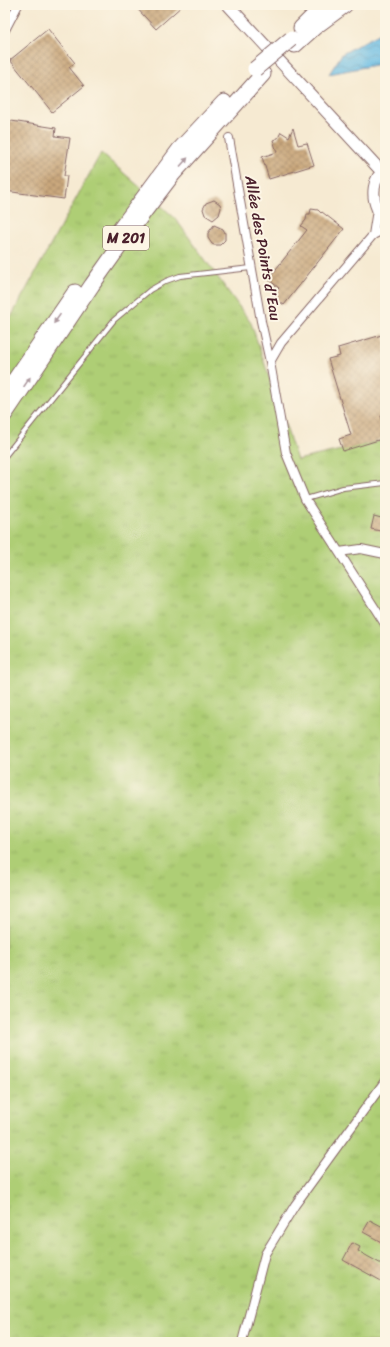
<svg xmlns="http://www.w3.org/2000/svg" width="390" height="1347" font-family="Sriracha,sans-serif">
<defs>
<pattern id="grass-tufts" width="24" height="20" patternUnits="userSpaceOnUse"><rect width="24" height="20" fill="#aece75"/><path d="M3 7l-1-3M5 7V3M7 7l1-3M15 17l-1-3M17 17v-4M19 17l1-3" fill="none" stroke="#97b065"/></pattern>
<pattern id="water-waves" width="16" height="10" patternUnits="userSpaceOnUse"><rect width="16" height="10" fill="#68bce4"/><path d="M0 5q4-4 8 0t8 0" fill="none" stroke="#5898b9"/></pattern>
<pattern id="building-cross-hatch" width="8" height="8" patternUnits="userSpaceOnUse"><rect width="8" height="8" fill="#caa87d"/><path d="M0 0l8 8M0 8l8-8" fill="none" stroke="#a68867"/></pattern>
</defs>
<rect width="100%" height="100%" fill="#fcf5e5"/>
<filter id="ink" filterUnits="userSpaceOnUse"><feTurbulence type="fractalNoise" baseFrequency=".025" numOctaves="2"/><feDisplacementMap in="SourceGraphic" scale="8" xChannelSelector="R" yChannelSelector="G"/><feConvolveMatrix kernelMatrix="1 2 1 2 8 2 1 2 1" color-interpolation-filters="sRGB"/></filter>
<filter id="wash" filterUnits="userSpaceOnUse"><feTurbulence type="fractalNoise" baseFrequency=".012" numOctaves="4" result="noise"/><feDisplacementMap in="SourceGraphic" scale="16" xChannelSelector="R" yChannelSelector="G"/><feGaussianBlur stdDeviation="0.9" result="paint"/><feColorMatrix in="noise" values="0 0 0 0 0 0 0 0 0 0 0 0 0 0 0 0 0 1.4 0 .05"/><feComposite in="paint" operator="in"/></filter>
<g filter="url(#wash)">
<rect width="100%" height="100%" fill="#f6ead2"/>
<path fill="url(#grass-tufts)" stroke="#7c7650" d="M101,153l74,65 76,105 46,137 88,-20v902h-380v-1014z"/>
<path fill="url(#water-waves)" stroke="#596e88" d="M385,30v33l-56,11 13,-20z"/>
<g id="blocks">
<path fill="url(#building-cross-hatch)" d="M134,5h49l-27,24z
M48,29l27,34 -6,4 15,19 -32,26 -42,-52z
M5,120l51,8 -1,8 15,2 -6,38h3l-3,23 -59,-8z
M293,128l5,17 9,-2 7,22 -45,14 -7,-22 15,-5 -4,-12 5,-2 3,-6 8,5z
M214,200l6,4 1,4 -2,7 -6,5 -8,-5 -2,-6 3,-6z
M311,209l7,1 3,3 1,-1 22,17 -60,76 -12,-9 7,-8 -11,-9 39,-49 -6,-4 5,-6 1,-6h3z
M214,225l9,4 2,4v7l-5,5h-6l-2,-1 -4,-6v-5z
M385,334v80l-4,2 4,12v10l-42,13 -4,-12 12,-4 -23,-76 12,-3 -2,-8z
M374,516l11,3v13l-14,-3z
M370,1220l15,8v16l-22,-12z
M352,1243l8,4 -2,4 27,15v17l-42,-23z"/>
</g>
</g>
<g filter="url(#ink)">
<use href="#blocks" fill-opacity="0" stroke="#866665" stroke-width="1"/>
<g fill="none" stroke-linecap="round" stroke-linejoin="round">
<defs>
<path id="lane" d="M5,456l109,-136 36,-30 16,-9 14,-5 71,-8
M306,499l37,-11 42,-5"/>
<path id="street" d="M5,30l13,-25
M229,138l32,183 9,41
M385,229l-12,6 -92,108 -11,19 16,91 19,46 80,125
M373,235l4,-25
M339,552l22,-3 24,5
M242,1342l23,-88 30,-49 90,-124"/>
<path id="secondary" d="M228,5l154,167
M385,171c-13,6 -13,26 -8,37 2,4 5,8 8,10"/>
<path id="highway" d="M301,28l23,-23
M295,45l20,-18 30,-22
M112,240l67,-90 45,-48
M5,394l70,-102
M5,414l87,-129 52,-73 29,-38 90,-100"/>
</defs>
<use href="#lane" stroke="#866665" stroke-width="6"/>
<use href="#street" stroke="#866665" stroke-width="10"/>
<use href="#secondary" stroke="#866665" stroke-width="13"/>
<use href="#highway" stroke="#866665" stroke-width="17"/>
<use href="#lane" stroke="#fff" stroke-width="4"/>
<use href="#street" stroke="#fff" stroke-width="8"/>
<use href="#secondary" stroke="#fff" stroke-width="11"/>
<use href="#highway" stroke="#fff" stroke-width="15"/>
<defs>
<path id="highway-bridge" d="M255,69l36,-30"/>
</defs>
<use href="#highway-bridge" stroke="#866665" stroke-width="17" stroke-linecap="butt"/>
<use href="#highway-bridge" stroke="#fff" stroke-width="15"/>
</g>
<defs><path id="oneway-solid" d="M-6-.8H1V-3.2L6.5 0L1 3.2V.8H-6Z"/></defs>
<g fill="#ae9aa0">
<use href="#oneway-solid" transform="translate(184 162) rotate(-48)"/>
<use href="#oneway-solid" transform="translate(57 319) rotate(125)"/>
<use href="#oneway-solid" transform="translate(27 382) rotate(-56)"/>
</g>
</g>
<g text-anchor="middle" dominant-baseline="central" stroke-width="4" stroke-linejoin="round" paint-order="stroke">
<rect fill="#fcf5e5" stroke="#7f5f63" stroke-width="1" x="103" y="226" width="46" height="24" rx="3"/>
<g font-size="14" font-weight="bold" fill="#4a1f2b">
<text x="126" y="238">M 201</text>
</g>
<g font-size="15" fill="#4a1f2b" stroke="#fcf5e5">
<text transform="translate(263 248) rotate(80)">Allée des Points d'Eau</text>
</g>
</g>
<rect width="390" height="1347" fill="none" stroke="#fcf5e5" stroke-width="20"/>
</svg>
